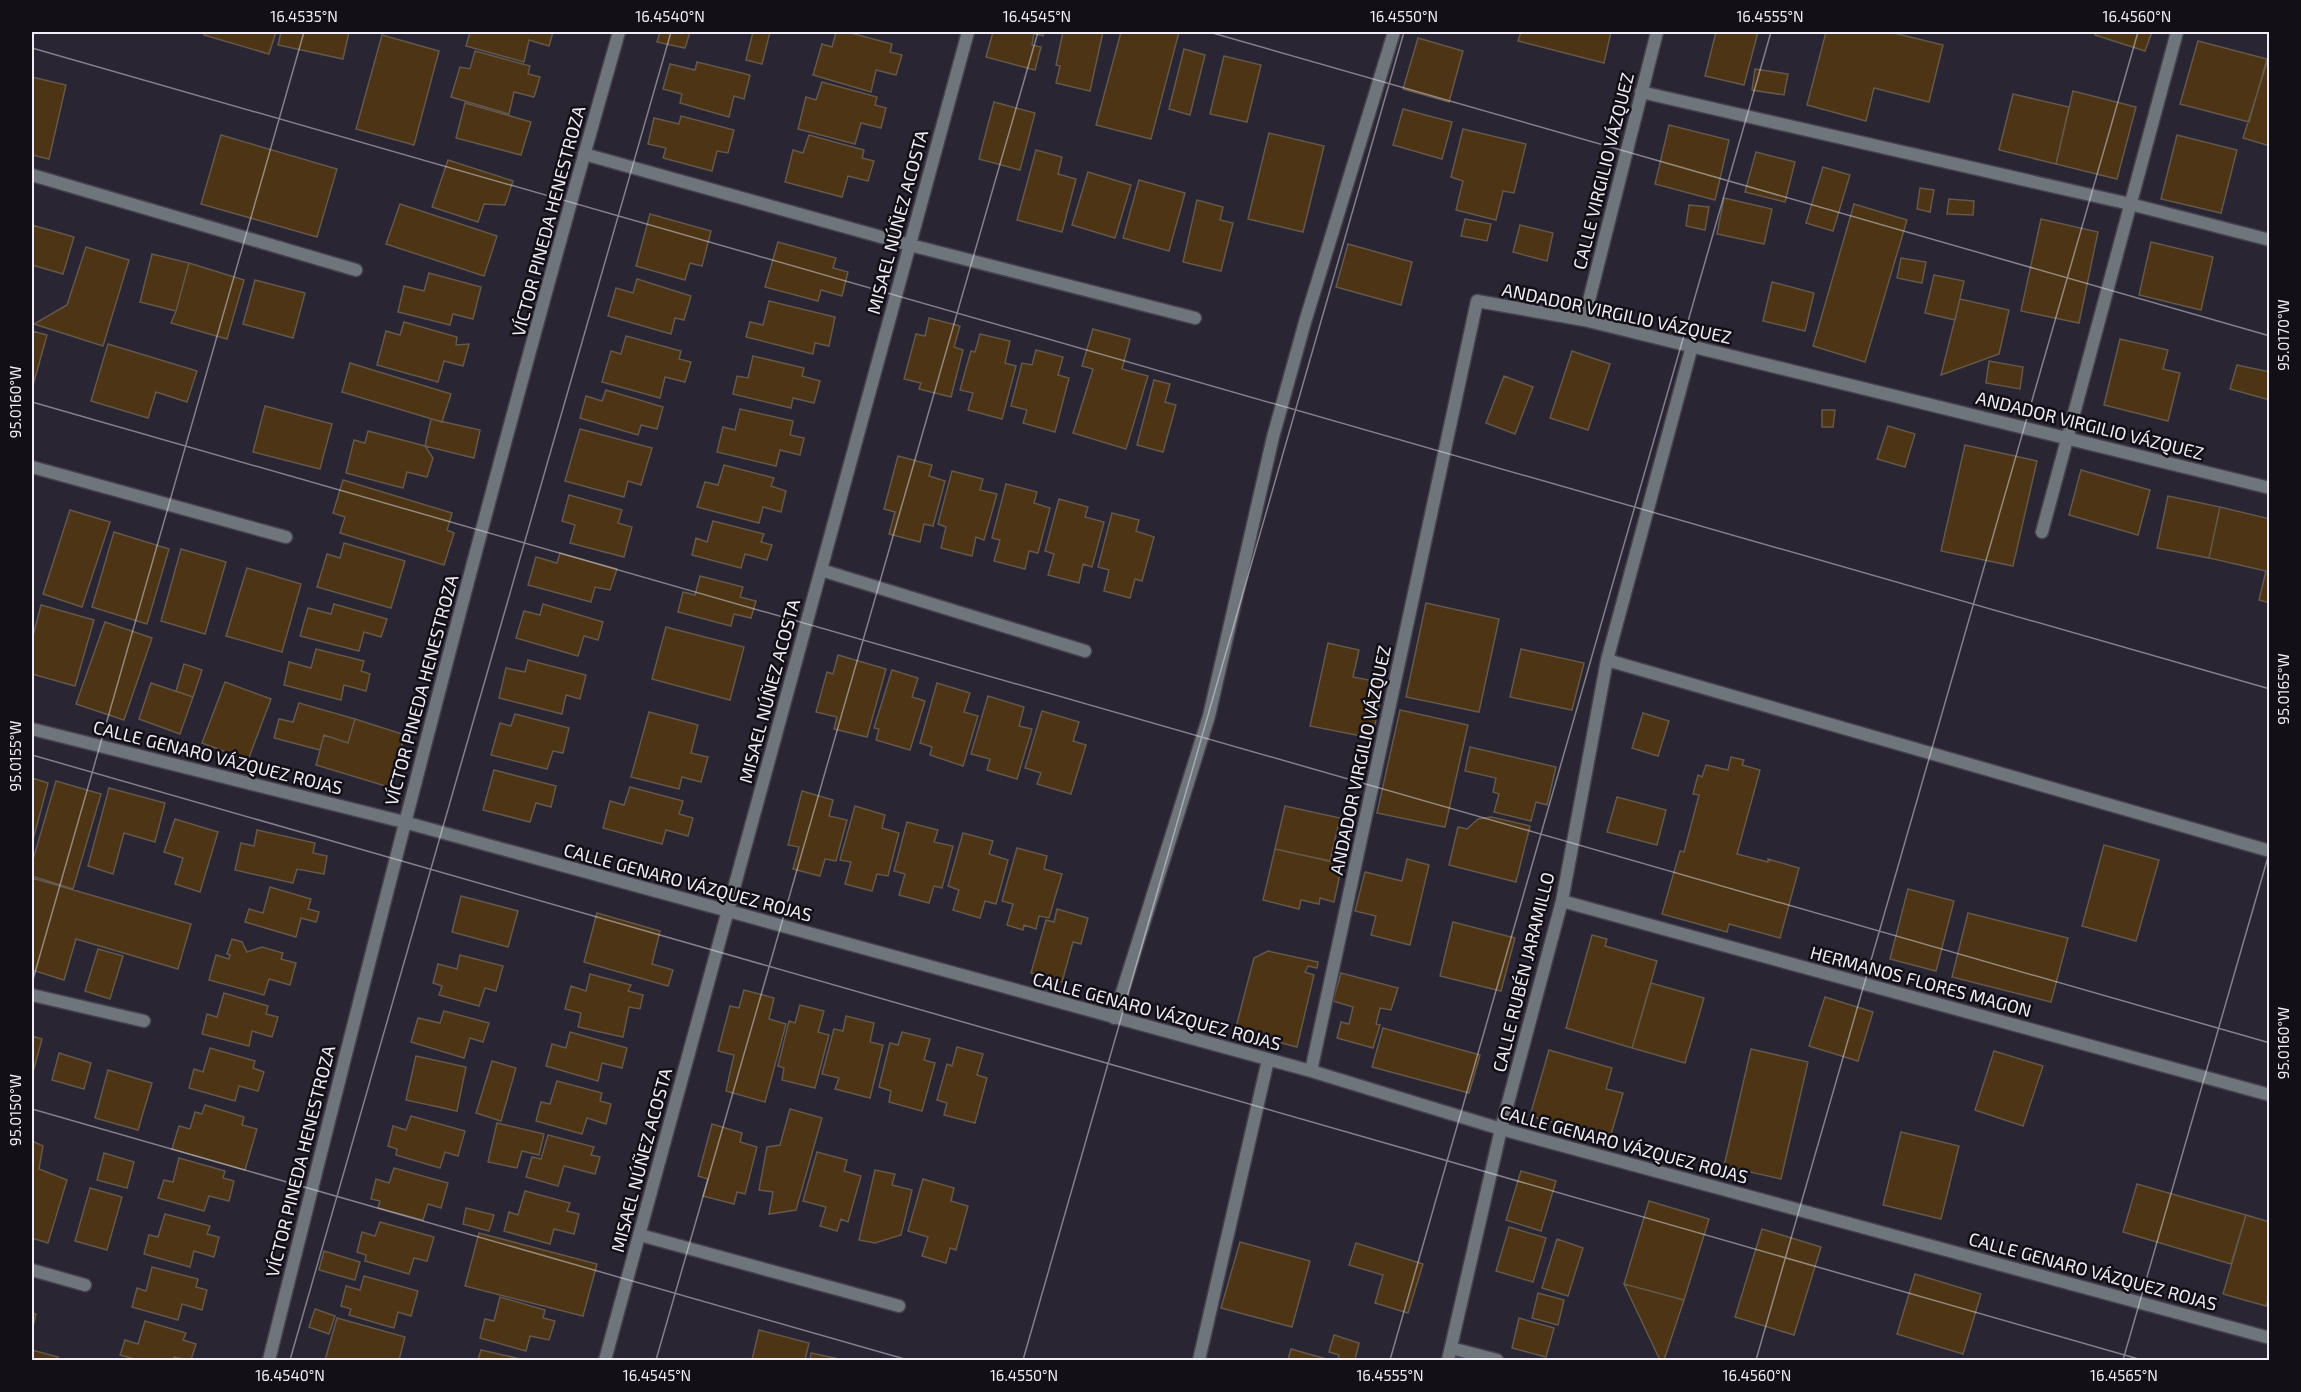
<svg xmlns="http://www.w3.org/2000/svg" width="2301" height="1392" font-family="'Exo 2',sans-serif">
<rect width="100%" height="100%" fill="#2a2533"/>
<path fill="#4c3414" stroke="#63584a" stroke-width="1.5" d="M205,32h71l-7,22 -65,-19z
M281,32h68l-6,27 -65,-14z
M470,32h83l-4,14 -20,-6 -5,22 -58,-16z
M660,32h30l-5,16 -28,-6z
M753,32h17l-8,32 -16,-4z
M836,32h11l45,12 -2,8 12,3 -6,20 -20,-5 -5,22 -58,-17 9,-31 10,3z
M993,32h51l-1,4 -9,-3 -2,12 9,2 -6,23 -49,-13z
M1063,32h40l-13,59 -34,-8 4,-17 -4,-1z
M1121,32h58l-28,107 -55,-14z
M1521,32h90l-7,31 -86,-22z
M1716,32h42l-14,53 -39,-9z
M1826,32h64l53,13 -14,57 -55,-14 -8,33 -59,-16z
M2096,32h56l-7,19 -50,-16z
M382,35l57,16 -25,94 -58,-16z
M1418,38l45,13 -14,51 -46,-13z
M2198,41l69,18 -18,63 -69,-18z
M1184,49l21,6 -15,60 -21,-6z
M475,51l55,15 -2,8 12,3 -6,20 -20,-5 -5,22 -58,-17 9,-30 10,2z
M2270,53v93l-27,-8z
M1224,56l37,9 -14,57 -37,-8z
M697,62l53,13 -6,24 -10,-3 -5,21 -49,-14 2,-9 -19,-5 7,-25 25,6z
M1755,69l33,5 -4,21 -32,-5z
M32,77l34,8 -17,74 -17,-4z
M822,82l55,15 -2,8 11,3 -5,20 -20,-5 -6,21 -57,-15 8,-32 10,3z
M2073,91l63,16 -19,72 -61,-15z
M2013,94l56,13 -13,57 -57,-14z
M994,102l41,11 -15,57 -41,-11z
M465,103l66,19 -10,33 -65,-17z
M1403,109l49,13 -10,37 -49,-14z
M681,116l53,14 -6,23 -11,-2 -5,20 -49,-13 3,-10 -18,-4 6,-26 25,6z
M1669,125l60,15 -14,60 -60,-16z
M1463,129l63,15 -12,49 -11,-2 -7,29 -40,-10 7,-29 -12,-4z
M1269,133l55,13 -21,86 -55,-13z
M221,135l116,34 -20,68 -116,-33z
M809,135l55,15 -2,8 12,3 -6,20 -20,-5 -6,21 -57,-15 8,-32 10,3z
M2177,135l60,15 -16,63 -60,-14z
M1036,150l26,7 -4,17 18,5 -14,53 -45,-12z
M1756,152l39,10 -10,40 -40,-10z
M448,160l65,21 -8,24 -21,-1 -6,18 -46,-15z
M1823,167l27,8 -17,56 -27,-8z
M1088,172l43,13 -16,53 -43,-13z
M1139,180l46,13 -16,58 -46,-13z
M1920,188l14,2 -4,22 -13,-3z
M1724,198l48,11 -8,35 -47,-10z
M1949,199l25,2 -1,14 -26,-1z
M1197,200l26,7 -3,13 13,3 -12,48 -38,-9z
M400,204l97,32 -13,40 -98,-32z
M1854,204l53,16 -42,142 -52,-16z
M1689,205l20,2 -4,23 -19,-4z
M650,214l61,17 -9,35 -12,-3 -5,17 -49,-14z
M1465,219l26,5 -4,17 -26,-5z
M2041,219l57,13 -19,91 -58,-12z
M32,225l42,12 -11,37 -31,-9z
M1520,225l33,8 -6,28 -34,-9z
M778,242l58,16 -3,10 15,4 -6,24 -21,-6 -3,11 -53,-14z
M2151,242l62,15 -12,53 -62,-15z
M1348,244l64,18 -11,43 -65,-18z
M86,247l43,13 -26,86 -69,-22 33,-19z
M152,254l37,9 -13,48 -36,-9z
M1901,258l25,4 -4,21 -25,-5z
M189,263l55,17 -17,59 -56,-16 5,-12z
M429,273l52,14 -8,32 -20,-5 -3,11 -52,-13 6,-26 20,5z
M1934,275l30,6 -9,39 -30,-7z
M637,279l54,17 -7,24 -9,-2 -4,16 -63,-18 8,-28 17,5z
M255,280l50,13 -12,45 -50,-14z
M1772,282l42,11 -9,38 -42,-10z
M1960,299l49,11 -10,44 -58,21z
M769,301l66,16 -6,29 -14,-3 -2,11 -67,-17 4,-15 13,3z
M929,318l31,8 -6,21 9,3 -12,47 -32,-8 2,-6 -17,-4 12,-45 9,2z
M404,322l53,15 -1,8 13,-1 -6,22 -19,-5 -6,21 -61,-17 9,-34 14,4z
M1093,329l37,10 -8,30 26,7 -22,73 -53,-16 20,-64 -11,-3z
M32,331l15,4 -15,54z
M980,334l30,7 -5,22 11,3 -14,53 -34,-9 5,-17 -13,-3 11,-39 4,1z
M626,336l55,15 -2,8 12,3 -6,20 -20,-5 -5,21 -58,-16 9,-31 10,3z
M2120,339l48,11 -5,19 17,4 -12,48 -64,-16z
M108,344l89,27 -10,31 -31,-10 -8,26 -57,-17z
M1036,350l27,7 -5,18 11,3 -14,54 -32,-9 4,-13 -16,-4 11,-43 10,2z
M1572,351l38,13 -22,66 -38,-12z
M753,356l51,12 -2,8 18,5 -6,22 -21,-5 -2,10 -58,-14 4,-18 11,2z
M1989,361l34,6 -3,22 -34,-6z
M350,363l101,31 -9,28 -100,-30z
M2237,365l33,7v28l-40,-11z
M1504,376l29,11 -18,47 -29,-11z
M1154,380l16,4 -5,18 11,3 -13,47 -26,-7z
M606,390l57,17 -6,22 -16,-4 -3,10 -58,-17 6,-22 16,5z
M265,406l67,18 -12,45 -67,-17z
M740,409l53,12 -3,14 14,3 -4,17 -20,-5 -4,16 -59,-14 6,-25 12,3z
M1822,410h13l-2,17h-11z
M431,419l49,11 -6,28 -49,-12z
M1888,426l27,8 -10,33 -28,-8z
M580,429l72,19 -11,37 -13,-4 -4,16 -59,-16z
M368,431l57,15 8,12 -6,19 -20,-5 -4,16 -57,-15 8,-33 11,3z
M1965,445l72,16 -24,105 -72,-15z
M898,456l34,9 -3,11 16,5 -12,45 -9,-2 -4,18 -31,-8 6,-22 -11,-3z
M724,465l50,13 -3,8 15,5 -5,21 -18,-5 -4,16 -62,-16 8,-25 13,3z
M2081,470l69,20 -12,45 -69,-20z
M952,471l31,8 -3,11 17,4 -13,46 -8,-3 -4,19 -31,-8 5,-21 -8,-3z
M343,480l109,33 -5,17 7,3 -10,32 -104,-32 5,-16 -12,-4z
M1006,484l31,8 -3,11 16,5 -12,45 -9,-2 -4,18 -31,-8 6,-21 -8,-2z
M569,495l53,15 -4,13 14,4 -8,30 -54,-14 5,-18 -13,-4z
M2168,496l52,11 -11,51 -52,-10z
M1059,499l29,8 -3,10 19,5 -12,45 -9,-3 -4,19 -31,-8 6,-21 -9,-3z
M2220,507l50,12v84l-11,-3 7,-29 -57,-13z
M70,510l40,12 -28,85 -39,-13z
M1112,513l27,7 -3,11 18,6 -12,44 -7,-2 -5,19 -26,-7 5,-21 -11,-3z
M713,521l51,13 -3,8 11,3 -5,15 -22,-6 -4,14 -49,-13 4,-17 11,4z
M114,532l55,17 -22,75 -55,-17z
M344,543l61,18 -14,47 -74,-21 10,-33 13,4z
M181,549l45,13 -21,72 -44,-13z
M560,553l57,16 -7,21 -15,-3 -4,15 -63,-17 8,-28 21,6z
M247,568l54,16 -19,68 -56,-16z
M700,576l43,11 -3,10 16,4 -5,17 -17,-4 -3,12 -53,-14 5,-20 12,3z
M1426,603l73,16 -20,93 -73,-15z
M334,604l53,15 -6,18 -17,-5 -5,19 -59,-15 8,-28 23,6z
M543,604l60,18 -5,18 -14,-4 -6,20 -62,-18 8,-27 16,4z
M41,605l53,15 -19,66 -43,-12v-34z
M105,622l47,16 -28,82 -48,-16z
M666,627l78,20 -14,53 -78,-21z
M1328,643l31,7 -6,27 31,6 -12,55 -62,-12z
M316,649l48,12 -3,10 9,3 -4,17 -22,-6 -3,15 -57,-15 5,-23 22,6z
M1521,649l63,14 -12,47 -62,-13z
M838,655l48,14 -19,68 -33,-8 3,-12 -21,-5 11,-40 6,2z
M528,660l58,15 -6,24 -14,-4 -4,19 -63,-16 7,-30 19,4z
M184,664l18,6 -9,27 -17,-6z
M892,670l26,8 -6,19 13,4 -15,49 -34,-10 3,-11 -5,-1z
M225,682l46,17 -23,61 -46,-17z
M151,683l42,14 -13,37 -41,-15z
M937,683l33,10 -6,19 14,4 -15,50 -33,-11 2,-8 -12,-4z
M988,696l36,11 -5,19 13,3 -15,50 -30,-9 3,-11 -19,-5z
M299,703l56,16 -7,24 -24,-8 -4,15 -46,-12 5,-19 14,3z
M1400,710l68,15 -23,102 -68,-14z
M1042,711l37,11 -6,19 13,4 -15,49 -34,-10 4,-11 -16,-5z
M649,712l49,13 -7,28 17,4 -7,25 -19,-5 -3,12 -48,-12z
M1643,713l26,8 -11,35 -26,-8z
M515,714l54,14 -6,25 -10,-2 -6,18 -56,-14 9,-32 11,3z
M355,719l50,16 -16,52 -73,-22 8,-30 24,8z
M1470,747l86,20 -9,38 -11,-3 -5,19 -37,-9 5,-18 -6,-2 3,-14 -31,-7z
M1731,757l13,3 -2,5 18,5 -23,84 31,8v-3l31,9 -19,70 -51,-14 -2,8 -65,-18 18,-63 4,1 15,-57 -6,-1 5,-19 4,2 4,-12 22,5z
M494,770l62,16 -5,21 -15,-4 -6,19 -47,-12z
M32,778l16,5 -16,61z
M56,781l45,13 -28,95 -41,-13v-13z
M630,787l53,14 -4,13 14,4 -5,18 -22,-6 -4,14 -59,-16 7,-27 14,4z
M109,788l56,15 -10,39 -31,-9 -11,41 -25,-8z
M802,791l31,9 -4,16 18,4 -11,41 -11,-2 -5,17 -27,-7 6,-22 -11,-2z
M1617,797l49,13 -9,35 -50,-13z
M855,806l30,9 -3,13 17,5 -11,43 -11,-2 -5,17 -27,-7 6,-22 -11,-2z
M1285,806l55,12 -10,43 -55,-12z
M1491,817l39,9 -14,56 -67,-17 9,-38 9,2 11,-10z
M175,819l43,13 -18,60 -25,-8 8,-26 -19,-6z
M907,822l31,8 -4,12 19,4 -11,42 -8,-2 -5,17 -30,-8 6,-21 -11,-3z
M257,830l58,13 -2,10 14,3 -3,18 -27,-5 -4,14 -58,-13 6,-27 13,3z
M963,833l30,8 -4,13 19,6 -12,44 -11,-3 -5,17 -27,-8 6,-20 -11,-4z
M2104,845l55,15 -23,81 -54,-15z
M1017,848l30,8 -3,13 18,5 -13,44 -10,-2 -3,13 -12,-4 -1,5 -16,-5 6,-21 -11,-3z
M1275,849l67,15 -8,38 -14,-4 -1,6 -18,-4 -2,9 -36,-9z
M1407,859l22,6 -19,80 -39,-10 5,-19 -21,-5 10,-39 37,9z
M32,878l159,46 -13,45 -102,-30 -12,41 -32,-10z
M270,887l41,12 -3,10 11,3 -3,10 -15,-4 -5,19 -51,-15 4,-13 14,4z
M1908,889l46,12 -18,70 -46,-12z
M461,896l57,15 -10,36 -56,-15z
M1057,909l31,9 -7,26 -8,-2 -11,40 -31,-9 15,-53 8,2z
M597,913l63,18 -8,33 21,6 -5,16 -84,-24z
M1968,913l100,25 -17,64 -99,-25z
M1453,922l62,16 -14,53 -61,-15z
M1592,935l15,4 -2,7 52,15 -25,87 -66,-20z
M232,939l10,3 5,10 15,-5 21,6 -2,6 15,4 -6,22 -21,-6 -5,16 -55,-15 7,-25 13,4 1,-4 -3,-1z
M98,949l25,7 -13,43 -25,-8z
M1268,951l50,11 -1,6 -9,-2 -3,6 9,3 -17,72 -62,-16 19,-73z
M460,955l43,11 -7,25 -11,-3 -6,18 -40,-11 3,-9 -9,-3 5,-19 19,5z
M1341,973l57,15 -7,22 -11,-2 -4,16 4,1 -7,23 -36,-10 4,-16 8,2 4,-17 -20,-6z
M590,974l41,11 -3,6 15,4 -3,14 -11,-2 -6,30 -45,-10 3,-14 -16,-4 6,-23 15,5z
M1651,983l53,15 -19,65 -53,-15z
M744,990l30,8 -5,21 17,5 -21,78 -39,-11 8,-36 -16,-4 12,-45 9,2z
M224,993l44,13 -2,8 12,3 -6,20 -20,-6 -3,15 -47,-12 5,-20 10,3z
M1825,997l48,15 -15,49 -49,-15z
M800,1005l24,6 -6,21 11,3 -14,53 -33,-8 2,-12 -6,-2 11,-45 6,2z
M444,1011l45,12 -6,19 -13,-4 -6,20 -53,-16 7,-24 22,5z
M846,1016l28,7 -4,19 13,3 -13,53 -35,-9 4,-11 -17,-4 12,-45 9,2z
M1383,1028l97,27 -11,38 -97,-26z
M570,1032l57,16 -5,20 -20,-5 -4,18 -52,-15 6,-22 14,4z
M902,1032l28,7 -6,21 11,3 -13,48 -33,-9 2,-11 -12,-4 11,-44 8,2z
M32,1036l10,3 -10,37z
M957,1047l26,7 -6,21 10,3 -12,45 -31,-8 3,-12 -10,-3 10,-36 5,2z
M210,1048l45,13 -2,7 11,4 -6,19 -19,-5 -4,15 -46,-13 5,-19 9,3z
M1751,1049l57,13 -27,117 -57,-13z
M1549,1050l63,18 -6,21 17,4 -13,45 -80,-22z
M1994,1051l49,15 -20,60 -48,-16z
M59,1053l32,10 -7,26 -32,-9z
M416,1056l50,11 -9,44 -51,-11z
M492,1061l24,7 -15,53 -25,-8z
M108,1070l44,13 -14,47 -43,-12z
M557,1081l45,12 -2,8 11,3 -5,20 -19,-6 -5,16 -46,-13 5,-19 9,2z
M205,1105l39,12 -2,8 15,4 -12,41 -73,-21 7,-23 11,3 5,-17 7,2z
M790,1109l32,9 -26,92 -27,4 4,-22 -14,-2 8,-43 13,-2z
M411,1116l54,15 -7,25 -13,-4 -5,16 -44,-13 1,-6 -9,-3 5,-20 13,4z
M497,1123l47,11 -5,21 -17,-4 -5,17 -29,-6z
M712,1124l30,9 -2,9 17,5 -12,47 -8,-2 -3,12 -31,-8 5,-17 -10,-3z
M1901,1132l58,14 -18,73 -58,-14z
M548,1135l46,12 -3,8 9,2 -5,17 -31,-8 -6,20 -32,-9 6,-20 9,2z
M32,1141l11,5 -4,23 28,11 -19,63 -16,-5z
M817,1152l30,8 -3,11 17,5 -13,46 -7,-3 -4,12 -17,-5 6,-19 -23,-6z
M104,1153l30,9 -7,26 -30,-8z
M179,1158l46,13 -2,7 11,3 -5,20 -20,-5 -5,15 -46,-13 6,-18 9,2z
M394,1168l54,15 -7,25 -13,-4 -5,16 -45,-12 2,-7 -9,-2 5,-20 13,4z
M875,1170l20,4 -3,11 20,5 -11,45 -26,8 -16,-3z
M1521,1171l35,10 -15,50 -35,-11z
M923,1179l31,9 -3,13 17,5 -12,44 -6,-2 -4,15 -24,-7 6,-19 -20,-6z
M2137,1184l109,31 -15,49 -108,-32z
M90,1188l32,9 -15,53 -32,-9z
M525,1191l45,12 -3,8 12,3 -5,20 -20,-5 -4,15 -46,-13 5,-19 9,3z
M1649,1201l60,18 -25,81 -60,-16z
M466,1208l28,7 -5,16 -26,-7z
M165,1214l45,12 -3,8 12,3 -5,20 -20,-6 -4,16 -46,-13 5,-19 9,2z
M2246,1215l24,7v72l-4,12 -43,-12z
M380,1222l54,15 -7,24 -13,-3 -5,16 -44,-13 1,-6 -9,-3 5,-20 13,4z
M1509,1227l37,11 -13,44 -37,-11z
M1762,1229l59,18 -27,88 -59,-18z
M479,1233l118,31 -14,52 -118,-30z
M1557,1239l26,9 -15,48 -26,-8z
M1240,1242l70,19 -18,66 -71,-19z
M1356,1243l67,21 -15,49 -33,-10 8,-28 -34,-10z
M324,1251l36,11 -5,18 -36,-10z
M152,1267l46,12 -2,8 11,3 -5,20 -20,-6 -4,16 -46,-13 5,-19 9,3z
M1915,1274l66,20 -18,60 -66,-20z
M364,1276l54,15 -7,25 -13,-4 -4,16 -45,-13 2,-6 -10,-3 5,-20 14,4z
M1624,1284l60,16 -20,60h-4z
M1538,1293l26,7 -6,25 -26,-7z
M500,1297l45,13 -2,8 12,3 -6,19 -19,-4 -4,15 -46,-13 5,-19 9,2z
M315,1309l20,7 -6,18 -20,-7z
M32,1313l4,1 -4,17z
M337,1318l68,19 -6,23h-74z
M1519,1318l35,10 -8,29 -34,-9z
M145,1321l41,12 -3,7 13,4 -5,16 -17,-3 -1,3h-35l-18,-5 5,-15 13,4z
M759,1330l50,13 -4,17h-53z
M1334,1335l25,8 -4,17h-17l1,-5 -10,-3z
M1291,1349l39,11h-42z
M32,1350l26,7 -1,3h-25z
M481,1350l44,10h-47z
M811,1353l33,7h-34z"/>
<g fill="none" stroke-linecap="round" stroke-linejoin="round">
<defs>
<path id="street" d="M1641,92l489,112 140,36
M584,154l326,91 285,73
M32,175l324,95
M1584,320l73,-288
M32,467l254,70
M2042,532l135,-500
M821,570l264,81
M1607,660l663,191
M32,729l372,93 907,249 190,58 769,209
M1562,901l708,194
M32,995l112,26
M1114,1018l95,-302 64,-279 32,-115 89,-290
M1311,1071l166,-770 107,19 686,168
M640,1235l259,71
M32,1270l53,15
M1451,1348l46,12
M269,1360c111,-444 224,-888 350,-1328
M605,1360l363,-1328
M1199,1360l69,-300
M1448,1360l53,-231 61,-228 45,-241 85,-314"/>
</defs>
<use href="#street" stroke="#46414e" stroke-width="15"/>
<use href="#street" stroke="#6f767b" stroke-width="12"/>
</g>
<path fill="none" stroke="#f0edf7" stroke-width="1.5" stroke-opacity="0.45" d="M1209,32l1061,304M32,48l2238,641M32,402l2238,641M32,755l2110,605M32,983l272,-951M32,1109l876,251M290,1360l381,-1328M656,1360l382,-1328M1023,1360l381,-1328M1390,1360l381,-1328M1756,1360l382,-1328M2123,1360l147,-510"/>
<g text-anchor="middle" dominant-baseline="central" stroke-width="5" stroke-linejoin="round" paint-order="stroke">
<g font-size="18" fill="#f0edf7" stroke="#121016">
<text transform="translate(1603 171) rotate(-76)">CALLE VIRGILIO VÁZQUEZ</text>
<text transform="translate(548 221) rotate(-75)">VÍCTOR PINEDA HENESTROZA</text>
<text transform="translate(897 222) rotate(-75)">MISAEL NÚÑEZ ACOSTA</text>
<text transform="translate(1617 313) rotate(12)">ANDADOR VIRGILIO VÁZQUEZ</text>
<text transform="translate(2090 425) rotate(14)">ANDADOR VIRGILIO VÁZQUEZ</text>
<text transform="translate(421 690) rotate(-75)">VÍCTOR PINEDA HENESTROZA</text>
<text transform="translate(769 691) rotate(-75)">MISAEL NÚÑEZ ACOSTA</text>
<text transform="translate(218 757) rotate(14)">CALLE GENARO VÁZQUEZ ROJAS</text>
<text transform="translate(1360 760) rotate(-78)">ANDADOR VIRGILIO VÁZQUEZ</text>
<text transform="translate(688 882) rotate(15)">CALLE GENARO VÁZQUEZ ROJAS</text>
<text transform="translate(1523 972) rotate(-76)">CALLE RUBÉN JARAMILLO</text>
<text transform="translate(1921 981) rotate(15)">HERMANOS FLORES MAGON</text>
<text transform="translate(1157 1011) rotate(15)">CALLE GENARO VÁZQUEZ ROJAS</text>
<text transform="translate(1624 1144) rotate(15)">CALLE GENARO VÁZQUEZ ROJAS</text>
<text transform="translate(641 1160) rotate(-75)">MISAEL NÚÑEZ ACOSTA</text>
<text transform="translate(300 1161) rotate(-76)">VÍCTOR PINEDA HENESTROZA</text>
<text transform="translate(2093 1271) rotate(15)">CALLE GENARO VÁZQUEZ ROJAS</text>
</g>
</g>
<rect width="2301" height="1392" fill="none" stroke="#121016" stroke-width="66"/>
<rect x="33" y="33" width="2235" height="1326" fill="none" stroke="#f0edf7" stroke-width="2"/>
<g font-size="15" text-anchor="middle" fill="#f0edf7">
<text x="304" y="22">16.4535°N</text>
<text x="670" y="22">16.4540°N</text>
<text x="1037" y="22">16.4545°N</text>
<text x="1404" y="22">16.4550°N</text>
<text x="1770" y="22">16.4555°N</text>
<text x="2137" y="22">16.4560°N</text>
<text transform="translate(2284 335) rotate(-90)" y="5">95.0170°W</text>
<text transform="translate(16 402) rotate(-90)" y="5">95.0160°W</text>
<text transform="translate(2284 689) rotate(-90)" y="5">95.0165°W</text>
<text transform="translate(16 756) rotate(-90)" y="5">95.0155°W</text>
<text transform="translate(2284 1043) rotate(-90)" y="5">95.0160°W</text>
<text transform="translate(16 1110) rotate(-90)" y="5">95.0150°W</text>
<text x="290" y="1381">16.4540°N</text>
<text x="657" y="1381">16.4545°N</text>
<text x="1024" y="1381">16.4550°N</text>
<text x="1390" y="1381">16.4555°N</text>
<text x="1757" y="1381">16.4560°N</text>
<text x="2124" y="1381">16.4565°N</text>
</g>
</svg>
